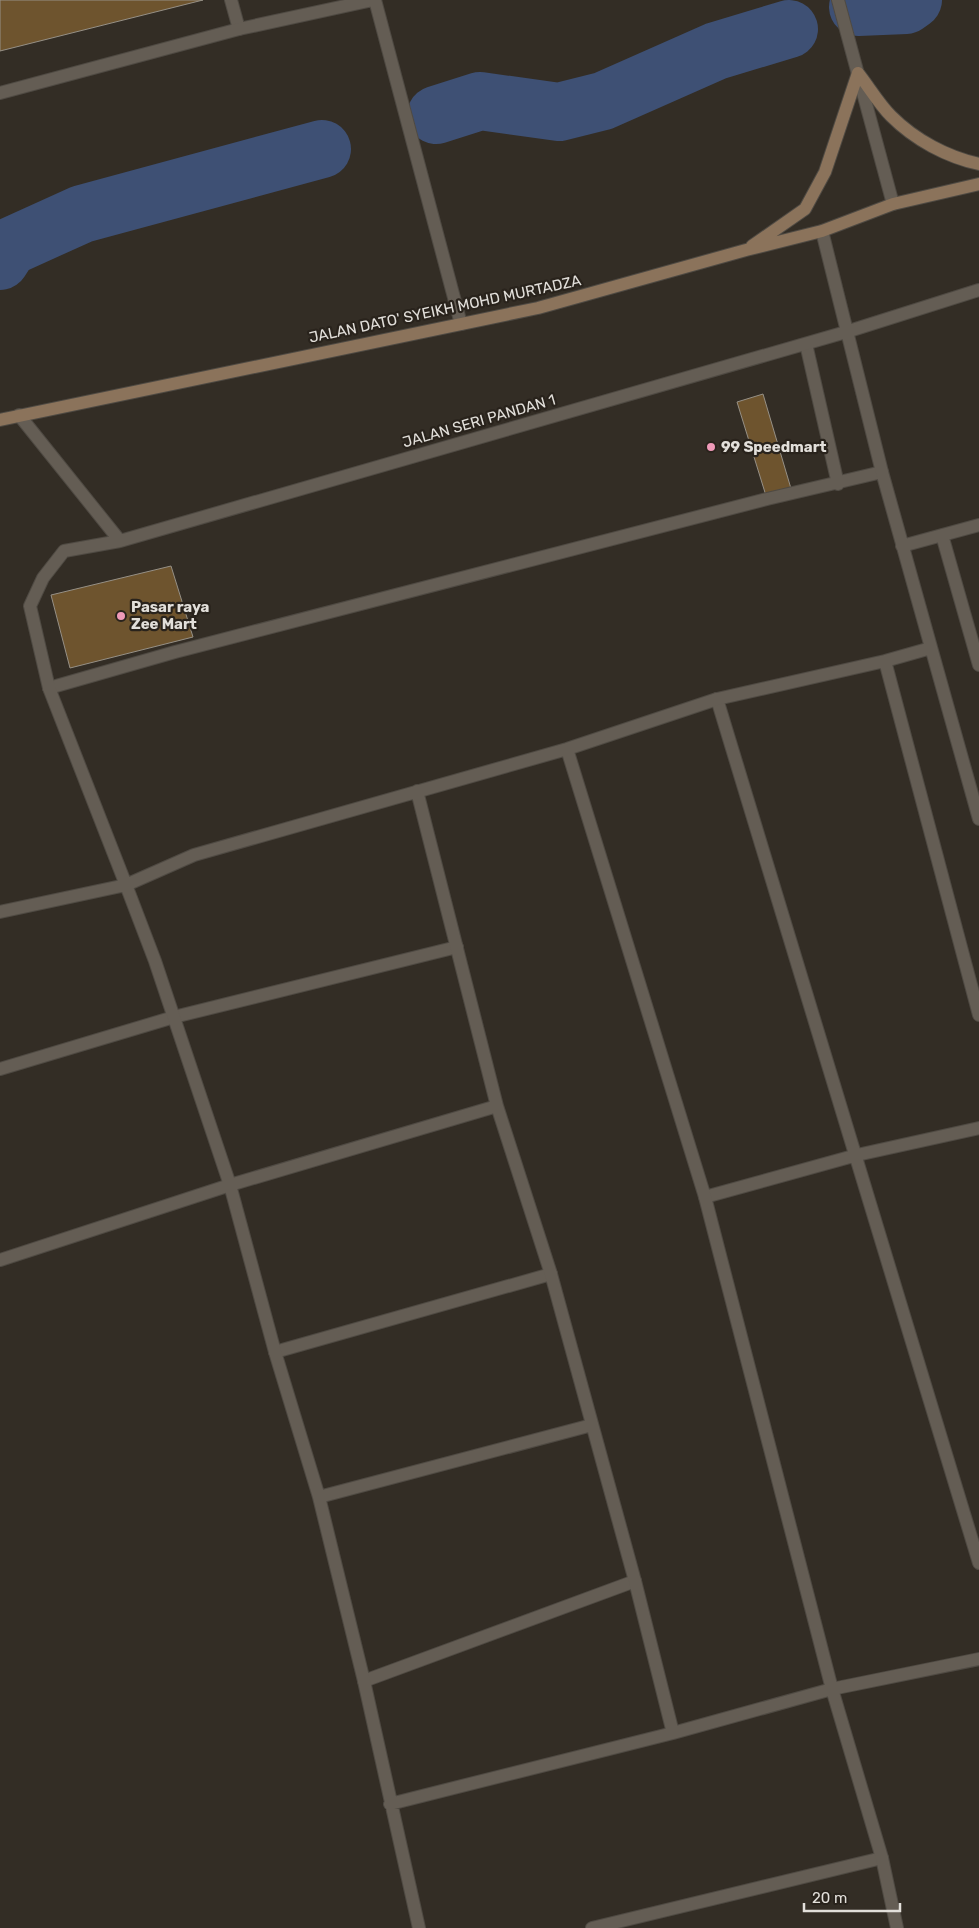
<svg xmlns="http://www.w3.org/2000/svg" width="979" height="1928" font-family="Rubik,sans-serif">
<rect width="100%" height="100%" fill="#332d25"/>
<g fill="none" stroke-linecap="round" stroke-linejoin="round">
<path stroke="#3e5074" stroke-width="58" d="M858,7l48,-2 7,-5
M436,115l44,-14 79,11 44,-11 113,-50 73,-22
M0,261l9,-14 73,-33 240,-65"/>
</g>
<path fill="#6e542e" stroke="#969086" d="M0,0h203l-203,51z
M763,394l29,98 -25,7 -30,-97z
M171,566l22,71 -123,31 -19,-73z"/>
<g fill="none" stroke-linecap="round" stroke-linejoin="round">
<defs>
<path id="service" d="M231,0l8,29
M806,344l32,140
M49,688l126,-36 592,-153 115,-27
M717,699l262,864
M0,1069l174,-52 283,-70
M705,1197l152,-42 122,-27
M275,1352l276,-78
M364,1681l271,-100
M592,1928l290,-70"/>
<path id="minor" d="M375,0l86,324
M838,0l55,204
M0,93l239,-64 134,-29
M822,231l60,241 97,347
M19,415l101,126
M942,535l37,130
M902,546l77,-21
M885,661l94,354
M567,749l138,448 127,492 50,169 15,70
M417,791l80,315
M0,912l126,-27 -77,-197 -19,-82 13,-28 21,-27 56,-10 726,-209 133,-42
M0,1260l230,-75 267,-79 54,168 84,307 38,152
M319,1497l273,-72
M390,1804l283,-71 159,-44 147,-30
M419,1928l-55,-247 -45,-184 -44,-145 -45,-167 -75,-224 -29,-76 68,-30 373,-106 150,-50 168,-38 46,-13"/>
<path id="secondary" d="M858,73c11,14 21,31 33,43 24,24 56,41 88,48
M752,246l53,-37 20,-37 33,-99
M0,420l538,-112 208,-58 76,-19 71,-27 86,-20"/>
</defs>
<use href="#service" stroke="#4f4a43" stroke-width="14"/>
<use href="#minor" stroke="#4f4a43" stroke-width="14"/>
<use href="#secondary" stroke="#4f4a43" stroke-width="14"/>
<use href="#service" stroke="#645d54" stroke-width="12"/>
<use href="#minor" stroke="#645d54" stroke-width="12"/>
<use href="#secondary" stroke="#8b735b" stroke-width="12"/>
</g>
<g fill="#ef9ab8" stroke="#29231c" stroke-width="2">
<circle cx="711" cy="447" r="5"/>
<circle cx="121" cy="616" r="5"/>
</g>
<g text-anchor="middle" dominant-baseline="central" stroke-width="4.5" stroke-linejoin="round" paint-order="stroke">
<g font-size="15" fill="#e2dfda" stroke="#29231c">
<text transform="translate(445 309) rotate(-12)">JALAN DATO' SYEIKH MOHD MURTADZA</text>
<text transform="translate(479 421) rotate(-16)">JALAN SERI PANDAN 1</text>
</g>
<g font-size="15" font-weight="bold" fill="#e2dfda" stroke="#29231c" text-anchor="start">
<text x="721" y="447">99 Speedmart</text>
<text x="131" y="607">Pasar raya<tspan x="131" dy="17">Zee Mart</tspan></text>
</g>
</g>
<path d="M804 1903v8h96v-8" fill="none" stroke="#e2dfda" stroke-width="2.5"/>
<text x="812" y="1903" font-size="15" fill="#e2dfda" stroke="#29231c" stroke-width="4" paint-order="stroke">20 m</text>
</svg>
